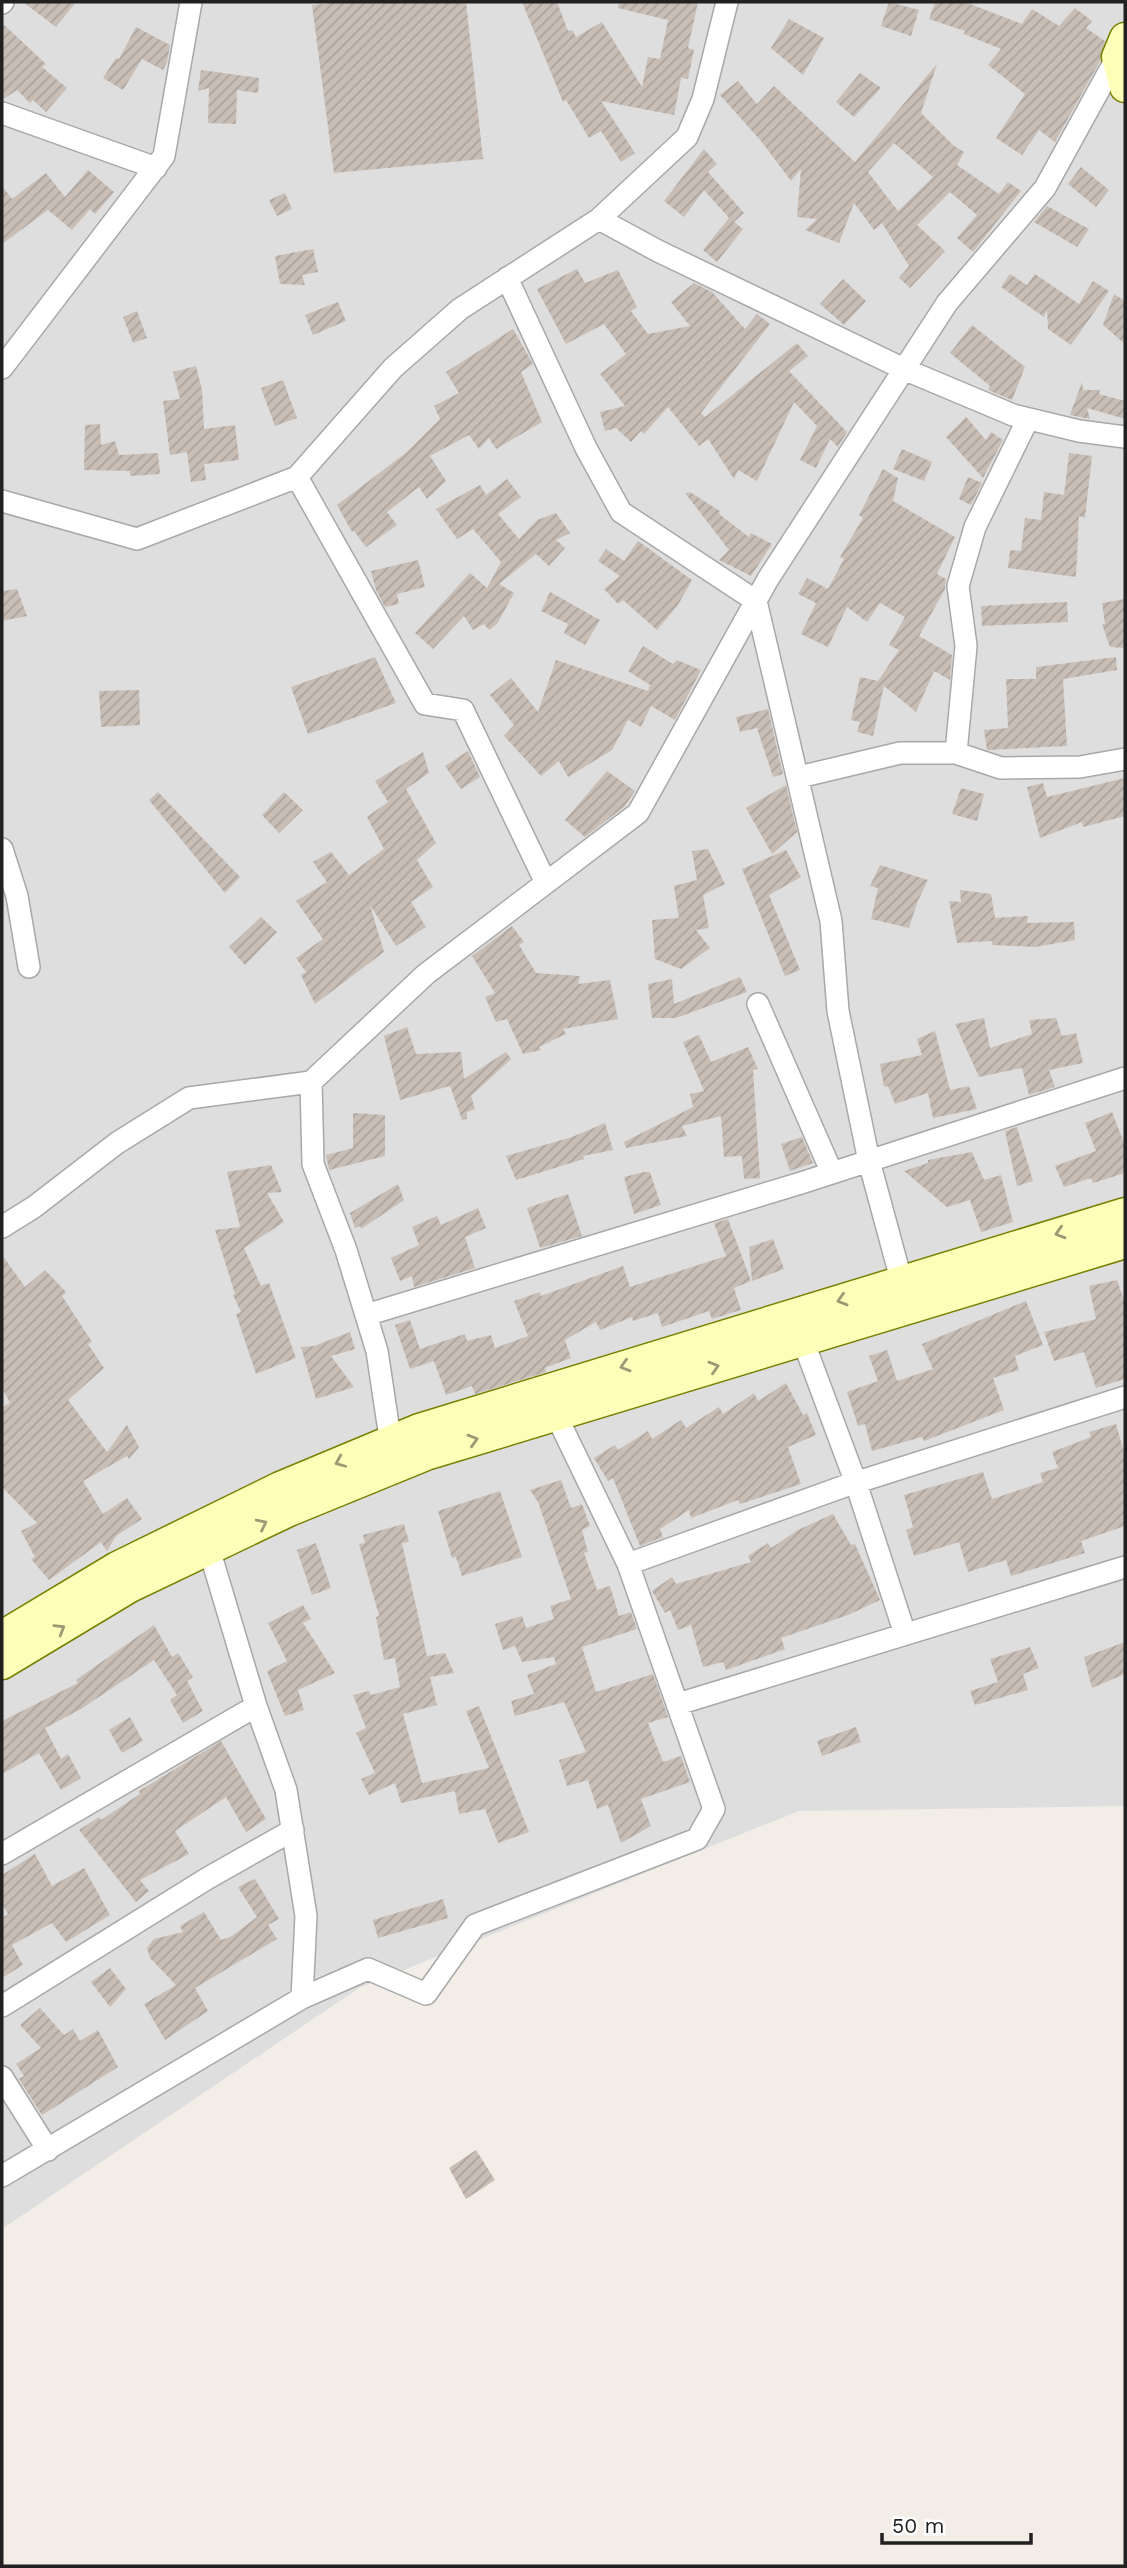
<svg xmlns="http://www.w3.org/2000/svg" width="1127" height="2568" font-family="'Work Sans',sans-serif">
<defs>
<pattern id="building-hatch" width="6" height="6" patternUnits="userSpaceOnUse" patternTransform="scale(1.75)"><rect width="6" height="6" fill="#c8beb6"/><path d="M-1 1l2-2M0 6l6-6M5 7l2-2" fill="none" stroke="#aca39c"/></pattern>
</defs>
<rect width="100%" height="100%" fill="#f2eee7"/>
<path fill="#dfdede" d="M2,2h1123v1804l-326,5 -440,177 -357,241z"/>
<path fill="url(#building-hatch)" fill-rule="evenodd" d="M23,2h53l-20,25z
M345,2h121l17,157 -149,14 -22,-168z
M522,2h35l11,29 4,-1 4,7 26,-15 40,65 6,-30 12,2 8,-39 -50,-12 1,-6h79l-10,46 6,2 -6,29 -7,-1 -7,37 -73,-14 34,52 -14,9 -20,-31 -12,7 -23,-38 -3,2z
M889,2l30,8 -8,26 -30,-10z
M935,2h30l57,22 10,-15 27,17 16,-18 17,13 -6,7 19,13 -5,20 -45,81 -16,-12 -17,25 -26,-17 29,-44 -37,-29 13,-16 -37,-15 1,-3 -36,-12z
M789,19l35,19 -21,37 -32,-27z
M2,23l44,41 -4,3 25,21 -21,24 -13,-12 -3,3 -13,-13 -15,10z
M136,27l34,18 -3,17 -4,8 -21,-11 -19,31 -20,-12 13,-20 3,1z
M937,64l-16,49 32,32 11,7 -7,13 42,29 9,-12 13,9 -48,61 -16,-14 20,-23 -27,-23 -33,33 28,26 -35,37 -11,-10 10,-12 -27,-43 -8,7 -20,-27 -15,40 -34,-13 12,-11 -20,-2 4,-48 -10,12 -30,-40 -41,-46 18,-14 19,23 17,-18 81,76zM894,143l39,34 -35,34 -30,-39z
M201,70l58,8 -1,15 -21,-3 -1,34 -28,-1 1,-35 -11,3z
M860,73l21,15 -27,29 -18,-15z
M704,149l13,15 -9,8 36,41 -10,9 9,7 -26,33 -14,-12 26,-32 -25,-28 -20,27 -20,-16z
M1081,167l28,23 -13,17 -28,-23z
M88,170l26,22 -19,22 -5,-5 -18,21 -24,-20 -46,34v-58l10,13 34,-26 19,24z
M285,193l7,16 -15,7 -8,-16z
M1047,206l42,23 -12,18 -43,-25z
M313,249l5,23 -16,3 3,10 -25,-1 -5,-28z
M577,269l8,14 33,-13 19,37 -6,4 17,23 42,-8 -19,-24 23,-19 18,9 33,37 12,-15 13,10 -69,89 4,4 92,-74 11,13 -19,15 58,61 -9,15 -8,-8 -14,29 -16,-8 17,-34 -23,-24 -37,79 -19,-11 -4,9 -26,-40 -9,7 -31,-39 -24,27 -3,-3 -10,11 -15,-14 -11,3 -5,-19 25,-6 -25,-32 26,-20 -22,-30 -38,20 -29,-55z
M1010,274l17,11 8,-11 44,30 14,-23 16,10 -38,54 -23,-16 -1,-19 -3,7 -43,-30z
M843,279l23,22 -22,24 -24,-21z
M1114,294l11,7v43l-22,-19z
M338,302l8,19 -33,14 -8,-20z
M137,311l10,27 -14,5 -10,-26z
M972,325l53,42 -13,33 -24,-10 2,-4 -40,-33z
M513,329l20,35 -12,8 21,50 -46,27 -7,-11 -10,11 -10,-14 -39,21 16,25 -19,18 -8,-12 -32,25 10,13 -31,22 -12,-16 -2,1 -15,-27 70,-53 33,-33 -6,-13 25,-13 -13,-21z
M196,366l6,24 2,39 31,-4 4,35 -35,4 2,16 -15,2 -4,-30 -17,3 -7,-54 17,-2 -7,-27z
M283,380l14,38 -22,8 -14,-38z
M1082,382l1,8h17l-1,4 26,7v18l-38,-11 3,11 -20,-4z
M966,417l20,23 5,-8 12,8 -20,38 -37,-41z
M100,424l1,21 14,-4 4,14 39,-2 2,21 -30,2v-5l-46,-1 1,-45z
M902,449l30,13 -8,19 -31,-12z
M1069,453l23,3 -7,62 -6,-2 -3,61 -68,-9 2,-18 11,1 4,-33 16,2 3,-28 20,3z
M883,469l15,9 -5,23 62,36 -18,37 9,5 -1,10 -26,47 33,19 -2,25 -16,-9 -18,41 -32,-26 -11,50 -16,-4 3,-10 -9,-2 9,-43 18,4 21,-31 -10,-5 16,-28 -25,-14 -13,19 -20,-15 -19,40 -27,-13 15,-31 -18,-9 9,-16 21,11 16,-30 -4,-2 23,-39 -4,-3z
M968,477l14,6 -11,22 -12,-6z
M507,479l14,18 -23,17 21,25 18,-19 19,-7 14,20 -14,7 9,8 -16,18 -13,-12 -37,30 15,9 -17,31 -8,6 -5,-6 -11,6 -9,-14 -31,33 -18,-16 55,-60 17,15 14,-26 -28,-33 -16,10 -21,-30 44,-24 6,10z
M690,492l30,19 -1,3 30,23 2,-4 21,11 -21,32 -32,-16 10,-10 -44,-57z
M638,541l54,39 -14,25 -21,25 -34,-30 -5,4 -14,-15 16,-13 -22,-15 8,-12 18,12z
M418,560l7,27 -28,7 2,10 -14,3 -9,-17 -5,-19z
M17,589l10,27 -25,5v-30z
M550,592l50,28 -15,25 -21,-12 4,-9 -27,-13z
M1125,599v49l-15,-1 -8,-23h3l-3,-21z
M1067,602l1,20 -86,4 -1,-20z
M643,646l30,18 4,-4 24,10 -26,50 -24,-14 -10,21 -13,-7 -16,30 -44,27 -9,-16 -18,15 -37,-40 10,-11 -24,-30 21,-17 27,34 18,-52 92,31 2,-6 -22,-14z
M375,657l21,46 -88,31 -17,-47z
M1116,657l1,13 -54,9 4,67 -80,4 -3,-20 24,-2 -2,-49h30v-12z
M139,690l1,35 -39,2 -2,-36z
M768,709l15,65 -10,3 -16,-49 -17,4 -4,-15z
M468,751l12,26 -19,12 -16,-23z
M423,752l6,21 -23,16 30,54 -19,17 16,27 -22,15 15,25 -30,19 -26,-41 14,47 -69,52 -14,-29 5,-3 -10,-14 27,-19 -27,-38 31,-19 -14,-20 18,-10 18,23 35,-26 -17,-32 21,-15 -13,-21z
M607,771l28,20 -11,16 -39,30 -20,-17z
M1125,778v38l-42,11 -1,-5 -42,16 -13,-51 16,-4 4,14z
M786,785l11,47 -25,22 -26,-46z
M961,788l23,6 -7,27 -25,-7z
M158,792l82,85 -15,16 -76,-93z
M284,792l19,18 -24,23 -17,-18z
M708,849l17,35 -22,11 6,33 -13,2 14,18 -29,21 -26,-10 -3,-39 27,-2 -5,-32 23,-6 -5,-29z
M786,850l15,27 -32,18 31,75 -15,6 -43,-107z
M880,865l48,15 -11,23 -8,25 -38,-9 7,-31 -8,-2z
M960,890l31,4 4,24 33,-2 -1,7 47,-1 1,18 -40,7 -43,-2v-4l-35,2 -8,-42 12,1z
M261,917l16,15 -32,33 -16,-18z
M512,926l12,16 -5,3 17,28 44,3 -2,8 32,-4 8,39 -55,10 3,5 -27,13 2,3 -18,4 -16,-35 -11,3 -11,-25 10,-4 -23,-37z
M740,977l7,15 -71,26h-24l-4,-34 24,-5 2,25z
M984,1018l6,30 42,-14 -3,-14 27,-2 6,18 14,-3 7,30 -34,7 6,17 -26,8 -7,-27 -43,9 -24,-53z
M407,1027l9,27 45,-2 3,27 42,-27 5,7 -40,37 4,13 -8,3v7l-5,1 -12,-34 -50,14 -16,-64z
M935,1031l15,59 19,-4 8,23 -44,9 -5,-25 -33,11 -7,-18 -4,1 -4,-23 42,-9 -5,-16z
M699,1035l12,27 37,-15 10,22 -5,1 7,108 -16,1 -2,-23 -18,1 -3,-41 -39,10 5,10 -61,12 -2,-6 69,-35 -3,-13 14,-3 -21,-49z
M1112,1112l13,33v28l-32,10 -2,-5 -27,9 -9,-21 41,-15 -11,-28z
M353,1113l32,2v41l-56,14 -3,-15 27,-7z
M605,1123l8,27 -30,6 1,3 -68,21 -10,-24 66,-19z
M1017,1127l16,54 -16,5 -12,-55z
M802,1137l11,26 -23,8 -9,-27z
M972,1152l12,28 17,-5 12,47 -32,10 -11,-32 -23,7 -43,-36 24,-8v-3z
M271,1165l11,27 -15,1 17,29 -40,26 17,38 8,-3 27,75 -40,16 -20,-60 5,-2 -8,-17 2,-1 -20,-64 25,-3 -13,-55z
M644,1172h6l11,33 -27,9 -10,-37z
M398,1184l6,16 -43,29 -1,-3 -5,2 -5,-15z
M568,1194l14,42 -42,12 -13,-40z
M478,1208l8,20 -21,9 10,31 -61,19 -2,-11 -12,5 -9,-23 28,-13 -7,-18 25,-11 4,9z
M728,1219l23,62 -17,7 7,22 -29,9 -3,-8 -47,16 -4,-14 -25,8 -1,-4 -32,13 -4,-8 -31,18 6,18 -26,10 1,4 -71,22 -3,-8 -26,9 -12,-34 -24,8 -15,-44 15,-5 10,29 45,-15 2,7 24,-6 4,13 33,-12 -14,-35 26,-9 1,4 82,-30 7,21 96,-31 -12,-33z
M773,1239l11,30 -32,12 -3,-34z
M2,1255l23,32 20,-17 21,22 -4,4 30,46 -4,2 16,24 -36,32 39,52 20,-27 12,22 -10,12 -2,-3 -44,25 20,33 24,-16 15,21 -26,17 -9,15 -6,-9 -52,38 -18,-21 4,-2 -14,-26 16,-8 -35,-36v-80l8,-4 -8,-15z
M1117,1280l8,23v76l-29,9 -12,-36 -30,9 -10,-29 52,-13 -7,-33z
M1026,1301l17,44 -28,11 4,14 -26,8 11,32 -80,31 -2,-4 -50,14 -7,-27 -7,2 -11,-34 31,-11 -9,-25 18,-6 10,31 36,-12 -11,-25z
M350,1332l5,17 -24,7 23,31 -38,12 -15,-52 13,-1z
M786,1383l17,32 4,-2 9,22 -28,12 13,37 -61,20 -2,-4 -47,18 -2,-8 -29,19 3,8 -23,9 -27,-68 -5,3 -14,-23 21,-13 3,5 30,-19 4,8 29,-19 5,8 33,-21 4,7 31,-21 4,8z
M1116,1424l9,32v70l-44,15 4,12 -74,23 -5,-16 -38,12 -9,-30 -45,14 -8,-26 7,-3 -9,-32 79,-23 9,27 51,-17 -3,-9 18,-5 -6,-16 39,-15 -2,-5z
M561,1480l10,28 11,-4 8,22 -8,4 6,22 -4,1 13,37 13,-4 9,30 12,-4 6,17 -55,18 14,45 57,-18 15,43 -20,6 15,39 18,-6 9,26 -49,17 10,27 -30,17 -13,-38 -11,4 -9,-29 -21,6 -8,-26 27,-8 -22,-50 -49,14 -4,-15 23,-7 -7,-19 29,-11 -2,-7 -32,5 -7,-16 -12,4 -8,-26 27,-8 4,12 28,-9 -4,-13 21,-7 -33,-97 -8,-12z
M500,1491l22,66 -60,19 -6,-19 -4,1 -14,-47z
M833,1514l18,31 4,-1 25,56 -32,15 -67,23 4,11 -59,21 -3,-8 -20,5 -12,-42 -13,5 -8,-20 -5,3 -13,-22 20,-14 4,7 75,-22 -3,-6 20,-13 3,5 27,-18z
M404,1524l5,18 -7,1 25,113 18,-3 9,20 -24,4 7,28 -34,9 19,69 67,-15 -23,-57 13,-5 50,126 -31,11 -13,-34 -26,5 -4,-23 -54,12 -6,-20 -26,12 -8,-16 14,-6 -19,-40 10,-5 -13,-33 16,-4 2,4 29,-8 -5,-29 -11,2 -8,-43 3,-1 -20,-72 6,-1 -2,-8z
M316,1543l15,45 -19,7 -15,-45z
M303,1605l8,14 -8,4 32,50 -37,17 6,20 -19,6 -18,-45 20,-10 -19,-38z
M154,1625l18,32 6,-4 15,24 -6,4 16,30 -20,12 -13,-23 7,-5 -23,-35 -73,49 -36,19 16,31 7,-5 13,24 -20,12 -22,-37 -37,21v-53l76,-38 -2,-3z
M1125,1642v32l-33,14 -8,-31z
M1030,1647l9,21 -16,6 5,16 -53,15 -5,-14 28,-9 -8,-23z
M130,1717l13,24 -21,12 -13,-23z
M856,1727l5,15 -39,14 -5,-15z
M221,1741l45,78 -20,13 -20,-35 -51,34 14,23 -49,26 9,11 -13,11 -57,-72 20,-13 2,3 39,-26 -1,-3z
M35,1854l17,32 32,-18 26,47 -44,27 -14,-19 -40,22 11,20 -21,13v-60l6,-4 -6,-10v-29z
M255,1879l24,40 -11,6 9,14 -82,49 13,23 -43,29 -21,-36 32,-19 -26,-27 -3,-10 7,-9 29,-7 -3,-6 24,-14 17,28 11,-4 25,-19 -19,-30z
M443,1899l5,19 -70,20 -5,-18z
M110,1968l16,21 -16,18 -19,-25z
M40,2008l24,27 9,-6 7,12 18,-11 20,37 -76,48 -23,-36 5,-3 -8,-12 25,-16 -21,-23z
M476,2150l19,30 -29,19 -17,-31z"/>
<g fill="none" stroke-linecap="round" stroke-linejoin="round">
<defs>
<path id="street" d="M727,2l-24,97 -16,38 -88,82 59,32 248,119 107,45 66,16 46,6
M2,3l1,-1
M2,113l154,55
M507,278l79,170 35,64 135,89 75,320 7,90 31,150 36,133
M2,368l162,-212 27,-154
M297,477l96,-109 67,-59 139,-90
M2,501l135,38 160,-62 128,227 38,6 83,173
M956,753l45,15 79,-1 45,-8
M799,777l101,-24h56l10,-107 -8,-60 17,-59 53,-108
M2,849l15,47 12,71
M758,1004l74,169
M2,1227l32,-20 83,-64 72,-45 122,-16
M366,1315l435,-132 324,-105
M799,1330l57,153 49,151
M392,1451l-15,-100 -31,-101 -33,-86 -2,-82 115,-108 212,-161 130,-234 179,-276 98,-115 72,-131
M206,1539l50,167 30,84 20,126 -4,82
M628,1564l217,-78 280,-89
M678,1704l447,-137
M2,1854l254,-148
M2,2006l206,-128 85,-48
M2,2077l46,73
M2,2176l300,-178 66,-29 58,25 49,-69 222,-86 17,-30 -86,-245 -72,-149 -2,-11"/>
<path id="secondary" d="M1125,38l-8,19 8,30
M2,1636l115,-69 163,-80 139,-58 706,-216
M2,1664l128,-77 159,-76 137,-56 699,-212"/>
</defs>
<use href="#street" stroke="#a8a8a8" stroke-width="24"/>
<use href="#secondary" stroke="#768100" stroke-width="33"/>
<use href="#street" stroke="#fff" stroke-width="21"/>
<use href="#secondary" stroke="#fdffb9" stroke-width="30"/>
</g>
<defs><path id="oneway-chevron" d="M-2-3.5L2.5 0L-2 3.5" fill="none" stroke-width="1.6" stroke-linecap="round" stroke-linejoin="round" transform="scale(1.75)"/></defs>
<g stroke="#9a9b75">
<use href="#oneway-chevron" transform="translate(1060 1233) rotate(163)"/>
<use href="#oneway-chevron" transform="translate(842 1300) rotate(163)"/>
<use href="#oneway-chevron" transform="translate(625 1366) rotate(163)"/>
<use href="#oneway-chevron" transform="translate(714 1367) rotate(-17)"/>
<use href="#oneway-chevron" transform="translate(473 1440) rotate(-17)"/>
<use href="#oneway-chevron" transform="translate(340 1462) rotate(157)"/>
<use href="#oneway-chevron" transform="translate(262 1524) rotate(-26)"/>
<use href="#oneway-chevron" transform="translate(60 1629) rotate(-31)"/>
</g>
<rect width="1127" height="2568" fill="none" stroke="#212121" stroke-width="7"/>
<path d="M882 2533v10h149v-10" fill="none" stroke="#212121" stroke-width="3.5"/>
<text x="892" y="2533" font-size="21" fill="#212121" stroke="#ffffff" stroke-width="5" paint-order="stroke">50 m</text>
</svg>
